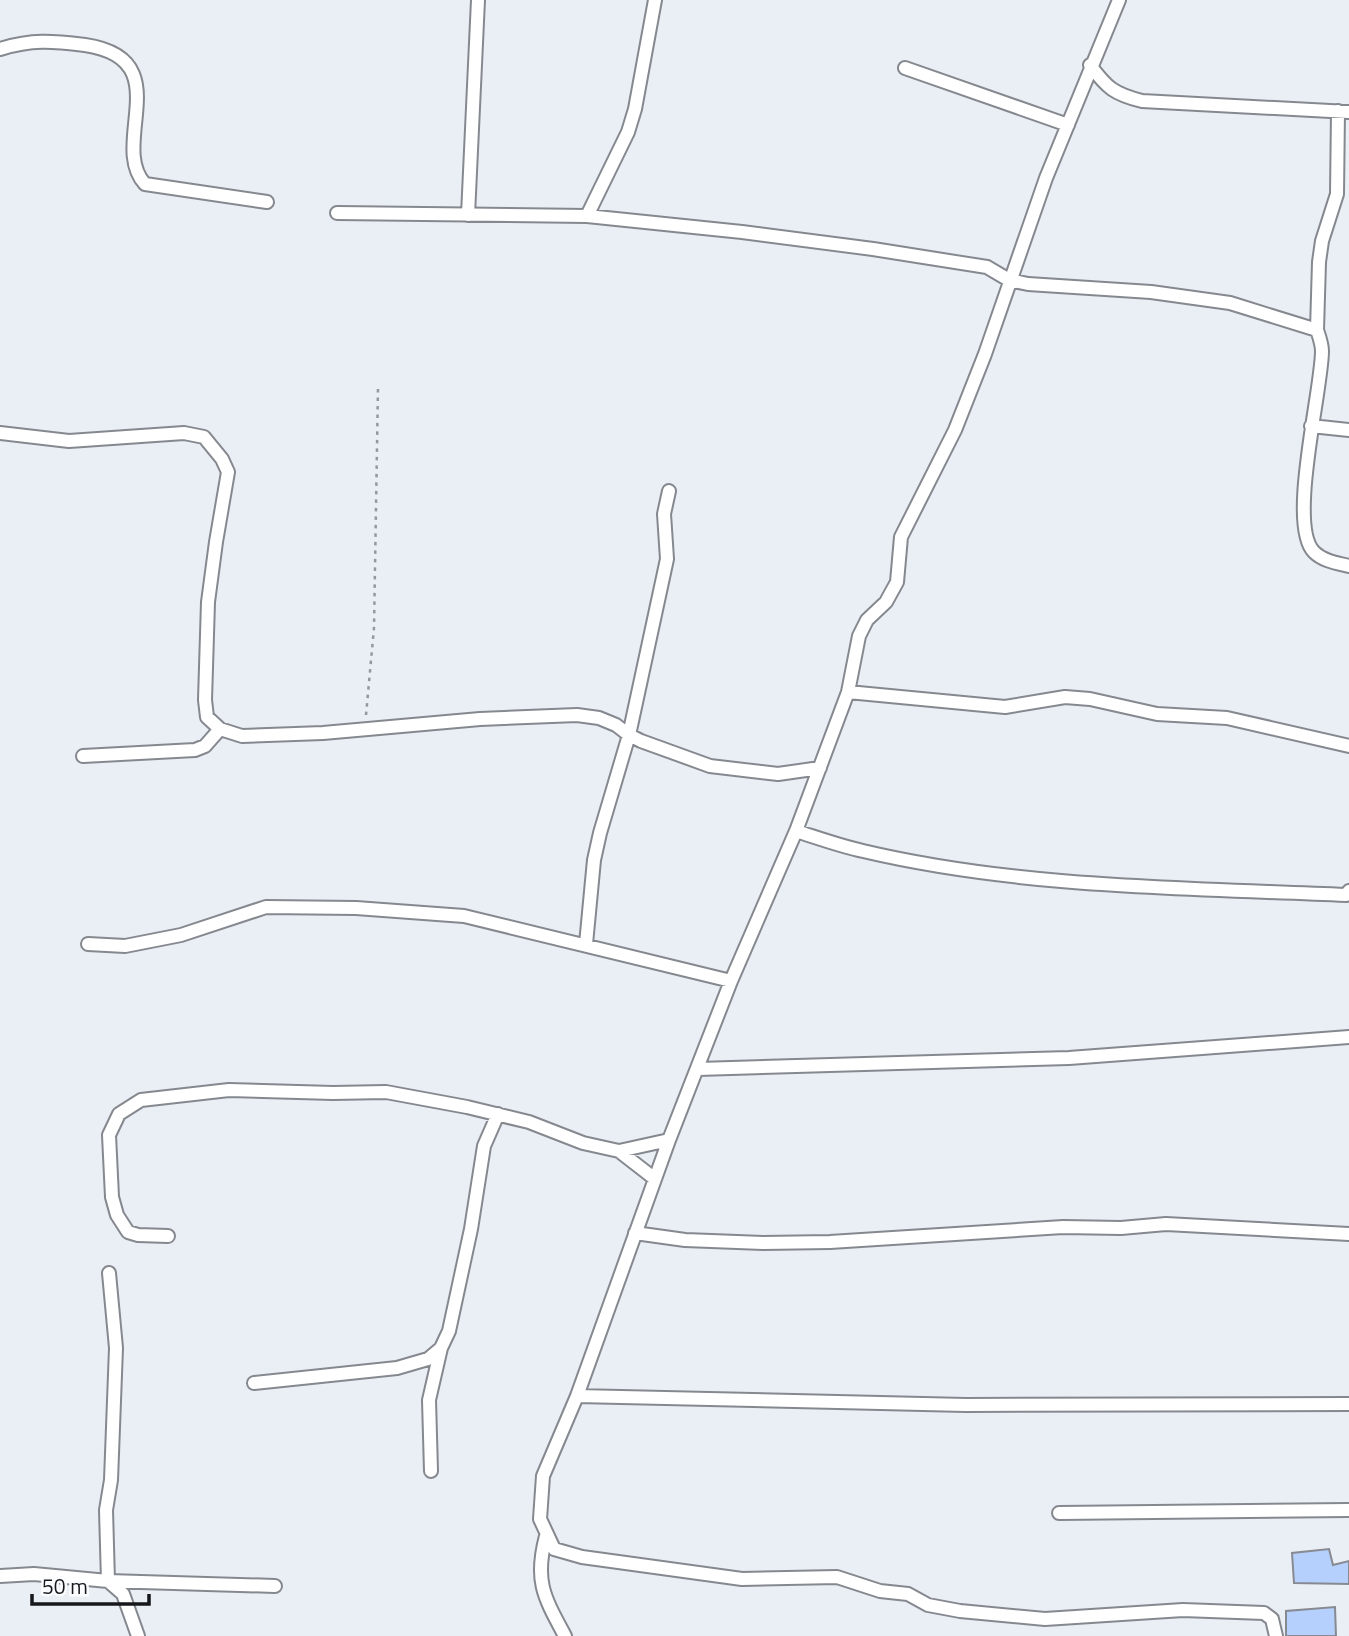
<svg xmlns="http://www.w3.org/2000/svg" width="1349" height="1636" font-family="'Titillium Web',sans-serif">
<rect width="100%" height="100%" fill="#eaeef5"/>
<path fill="#b5d0fd" stroke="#878b91" stroke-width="2" d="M1329,1549l4,16 16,-4v23l-55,-1 -2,-30z
M1335,1607l1,29h-50v-25z"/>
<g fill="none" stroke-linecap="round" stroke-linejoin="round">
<defs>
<path id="street" d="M1119,0l-73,178 -61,176 -30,76 -54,107 -4,45 -11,20 -19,18 -8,16 -11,56 -52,139 -65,150 -62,159 -92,256 -34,80 -3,43 14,30 28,8 160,22 95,-2 43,14 28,3 20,11 32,6 85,8 138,-9 81,3 8,6 4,17
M0,49c32,-10 52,-8 85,-4 95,14 23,99 60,139l122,18
M1090,65c17,23 24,29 52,36l207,11
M905,68l163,57
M337,213l250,3 155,16 131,17 114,18 22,13 19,4 123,8 79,11 87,27c2,6 5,14 5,21 0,39 -35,174 -8,201 9,9 23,11 35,14
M468,215l10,-215
M587,216l41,-84 7,-23 20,-109
M1317,330l2,-68 3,-21 15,-47 1,-83
M1311,426l38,4
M0,433l69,8 115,-8 20,4 18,22 6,13 -12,70 -8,60 -3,98 2,17 13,12 22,7 81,-3 157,-14 97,-4 22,3 17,7 13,10 12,6 69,25 68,8 42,-6
M848,692l157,15 60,-10 25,2 67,15 70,4 122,28
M83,756l112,-6 10,-4 15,-17
M796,831c22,7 44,15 67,20 157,37 322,37 483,44l3,-4
M88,944l37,2 56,-11 85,-28 90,1 108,8 267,65
M586,944l8,-84 6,-27 29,-98 38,-176 -3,-45 5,-23
M698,1069l371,-11 280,-21
M619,1151l50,-11
M635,1233l50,7 78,3 67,-1 233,-15 58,1 45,-4 183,10
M168,1236l-30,-1 -10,-3 -11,-17 -5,-18 -3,-62 10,-21 22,-14 88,-10 104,3 53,-1 81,15 62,15 54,21 36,8 36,28
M109,1273l7,75 -5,132 -5,30 2,71 167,5
M254,1383l143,-15 31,-9 13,-11 8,-17 22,-102 13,-83 14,-32
M577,1396l389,9 383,-1
M431,1471l-2,-71 12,-52
M1059,1513l290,-3
M546,1536c-12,45 -2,61 19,100
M0,1576l34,-2 74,7 15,13 15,42"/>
</defs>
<use href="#street" stroke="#85898f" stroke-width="16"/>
<path stroke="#95979d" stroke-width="2.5" stroke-dasharray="3.5 5" stroke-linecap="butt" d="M366,715l8,-87 4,-241"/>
<use href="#street" stroke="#fff" stroke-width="12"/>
</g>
<path d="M32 1594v10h117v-10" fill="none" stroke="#16171a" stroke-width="3.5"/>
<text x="42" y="1594" font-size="21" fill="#16171a" stroke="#fafcfe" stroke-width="5" paint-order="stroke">50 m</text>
</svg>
